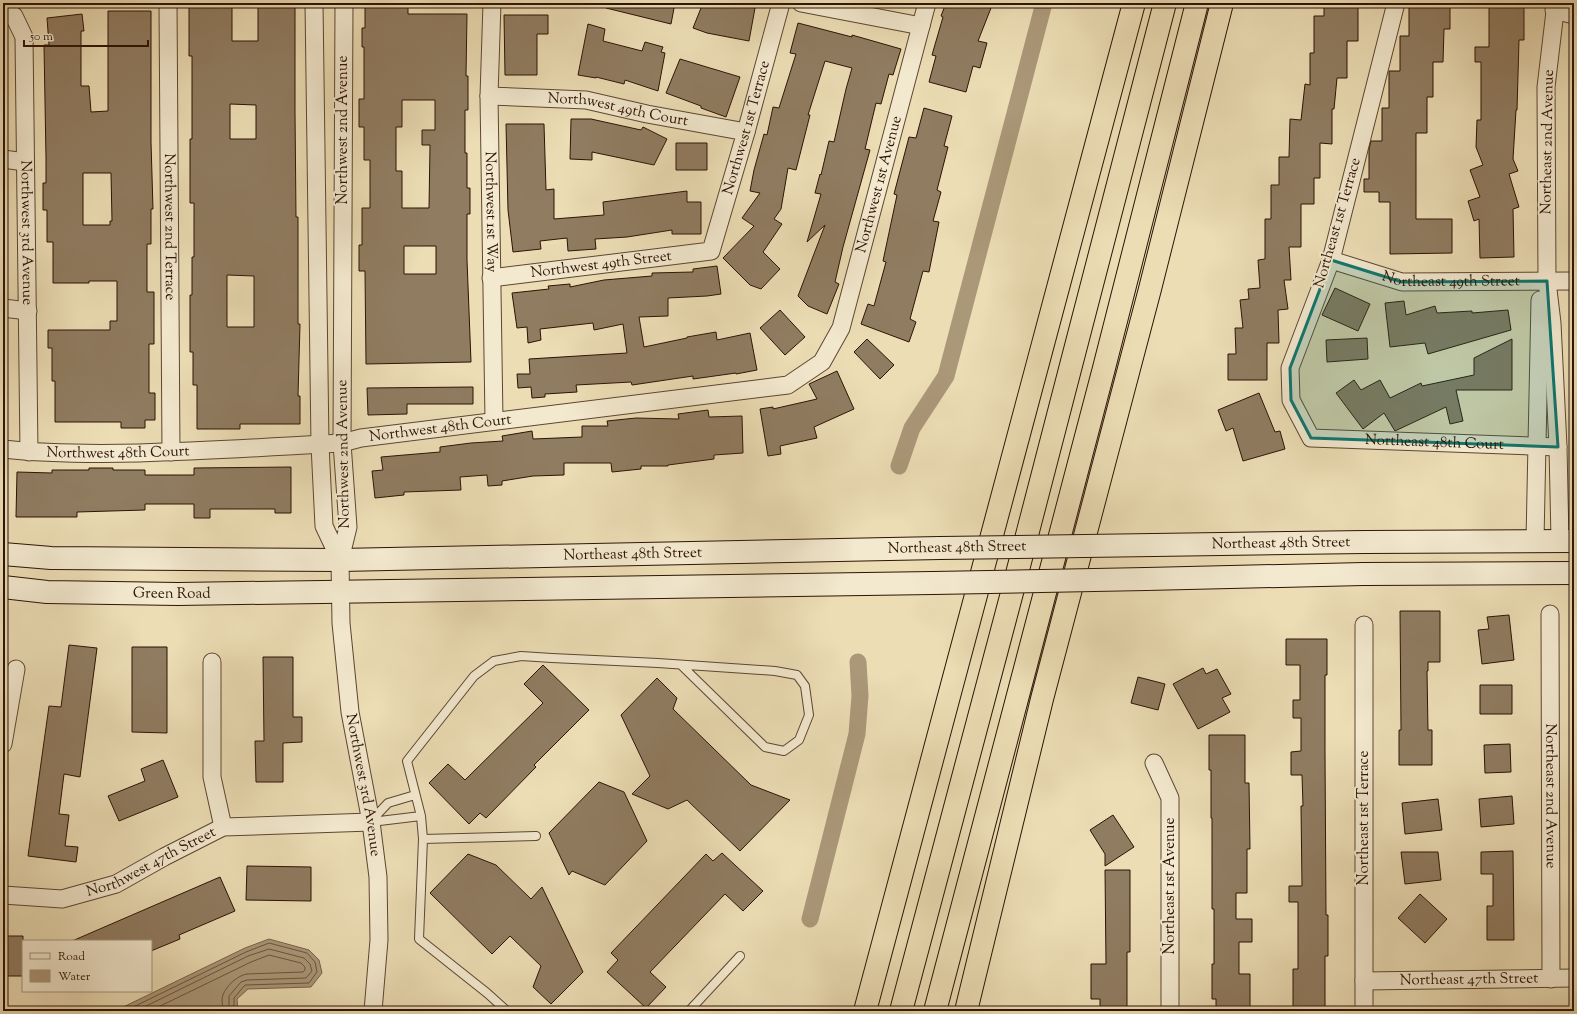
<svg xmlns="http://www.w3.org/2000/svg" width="1577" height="1014" font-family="'Sorts Mill Goudy',serif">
<rect width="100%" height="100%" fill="#ecddb5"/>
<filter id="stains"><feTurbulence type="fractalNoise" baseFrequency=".005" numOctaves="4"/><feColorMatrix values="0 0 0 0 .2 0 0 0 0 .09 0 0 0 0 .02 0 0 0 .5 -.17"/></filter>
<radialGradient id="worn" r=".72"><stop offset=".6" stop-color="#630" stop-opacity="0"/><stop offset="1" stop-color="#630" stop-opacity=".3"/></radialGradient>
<path fill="#ab9879" stroke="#79634b" d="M269,939l40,11 10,10 3,13 -11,14 -63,2 -11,10 1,12h-123l130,-63z"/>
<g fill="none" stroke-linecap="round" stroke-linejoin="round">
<path stroke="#6c563f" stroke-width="1" d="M125,1011l121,-59 23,-9 38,10 8,9 2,10 -8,11 -64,2 -11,13v13
M136,1011l112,-55 21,-7 35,9 6,6 2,7 -6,7 -59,2 -6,2 -12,14v15
M150,1011l101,-49 18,-7 32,8 4,4v3l-2,2 -56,2c-9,1 -21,12 -24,21 -2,5 0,11 0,16"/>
<path stroke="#ab9879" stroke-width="17" d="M899,466l13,-38 34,-52 98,-373
M810,919l47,-185 3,-38 -2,-34"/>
</g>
<path fill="#907c61" stroke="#2d1305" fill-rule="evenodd" d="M189,3h43v38h26v-34h37v105l1,105h2v107h2l-2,72h2v28h-60v5h-43v-44h-4v-33h-3v-57h2v-38h2v-54h-4v-64h2v-83h-3zM230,104l26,1v34h-26zM227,275l27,1v51h-27z
M365,3h43v11h59l-1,62h2v34h-3v43h2v35h3v26h-3v46l4,102 -105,2 -1,-93h-6v-26h3v-37h8v-48h-6v-33h-5v-28h5v-52h-2v-19h3zM402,100h33v30h-13v15h8l-1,63h-27v-37h-6v-44h6zM404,246h32v28h-32z
M606,3h69l-4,21 -65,-16z
M703,3h23l29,5 -6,33 -42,-8 -14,-5z
M946,3h31l14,5 -13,33 9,2 -7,25 -7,-2 -7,26 -37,-10 7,-26 -4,-1 11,-38 -2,-1z
M1324,3h34v38h-11v37h-10l-3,31h-2v35l-12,-1v35h-6v26h-13v43h-12l2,33h-7l4,29 -10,1 1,33h-12v37h-39v-26h8l-1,-26h8l-3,-28 9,-1 -1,-10 12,-1 -2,-28 7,-1v-40h6v-34h8v-28h10l1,-38 11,1 4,-36 5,1v-32h4v-37h10z
M1489,3h35v37h-5l-2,70h-1l-3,49 5,12 -9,3 10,33 -6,2 1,48 -34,1 -1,-39 -5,2 -6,-20 12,-4 -10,-27 13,-5 -7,-18 1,-27h4v-58h-6v-15h14z
M1409,5h41v24h-6l-1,33h-10v35h-6v36h-11v86h36v34l-62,1v-52h-11v-10h-15v-13h5v-30l2,-8h11v-33h7v-37h11v-35h9z
M108,11h43v131l2,67h-2v35h-4v48h7v52h-5v49h6v27h-10v8h-24v-6h-66v-41h-3v-33h-4v-18h62v-9h7v-40h-28v2h-36v-41h-6v-32h-4v-27h3v-25l-2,-113h5l-2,-27 35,-4 2,17h-3v55h8l2,26 17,-1zM83,173h28l1,48h-2v4h-27z
M504,15h44v19h-11v41h-32z
M798,23l54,14v-2l49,14 -8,26 -4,-1 -8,30 -5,-1 -11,46 5,1 -27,97 -8,35 4,2 -12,30 -19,-8 -10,-10 27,-71 -18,17 14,-48 -6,-1 5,-19 1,1 8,-34 5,1 12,-53 6,-21 -27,-7 -17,54h2l-14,55 -8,-2 -7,41 -7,10 8,5 -19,28 17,17 -19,20 -11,-4 -27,-27 31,-32 -12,-8 18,-25 -10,-2 4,-21 10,-36 3,1 6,-28 6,1 17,-54 -6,-1z
M588,24l17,5 -2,12 39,10 3,-9 18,5 -2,5 4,1 -7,38 -33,-11 -1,4 -28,-7v1l-18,-3z
M680,59l60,18 -14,40 -25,-9v-2l-35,-13z
M924,108l28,8 -8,30 4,1 -11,43 4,2 -8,29 6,1 -10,50 -6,-1 -13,48 6,3 -7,20 -48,-18 7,-20 6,2 12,-44 -3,-1 14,-66 -3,-1 15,-57 7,1z
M571,119h20l50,11 2,-3 24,12 -13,26 -62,-13v8l-22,-1z
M506,124h38l2,66 8,-1v30l50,-4 -1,-13 84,-11v11h14v32h-29v-4l-45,7 -32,2 1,10 -28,2 -1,-13 -27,3 1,8 -28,3 -5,-42z
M676,143h31v27h-31z
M717,266l4,28 -14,2 -39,2v18l-29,1 5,30 43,-9v-1l29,-5 1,8 33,-7 7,37 -21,4v-1l-43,6v-3l-61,9 -1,-3 -55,3 1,7 -32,2v3l-13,1 -1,-11 -13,1 -1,-14h13l-1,-15 98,-6 -4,-29 -29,6 -1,-7 -53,6 1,11 -13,3 -1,-16 -10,1 -5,-35 37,-4 -1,-3 22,-2v3l34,-7 48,-4v-3l41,-1v-3z
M1335,288l35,16 -12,27 -36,-16z
M1404,301l2,14 29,-9 2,7 35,-2v2l36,-3 3,20 -83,24 -3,-11 -35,4 -5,-44z
M780,310l25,27 -20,18 -25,-27z
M1367,338l1,21 -41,3 -1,-22z
M867,339l27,26 -14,14 -26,-27z
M1512,339v51h-56l7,31 -13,3 -4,-17 -51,24 -11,-18 -21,16 -27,-36 18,-13 7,10 19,-10 10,18 31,-15 1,3 52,-11v-17z
M837,371l17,38 -40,18 3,11 -37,8 1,8 -13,2 -8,-47 13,-2v2l44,-10 -8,-15z
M473,387v17h-66v10l-39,1 -1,-27z
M1259,393l16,39 5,-1 5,18 -42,12 -10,-33 -7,3 -8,-21z
M708,410l1,7 33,-1 1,37 -29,2v4l-46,6v1h-27v3l-29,3 -1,-9h-47v12l-31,1 -31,5v4l-14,1 -1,-11 -27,2 1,13 -57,2v3l-29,3 -3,-27 11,-1 -2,-13 59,-5v-5l31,-4 32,-2 -1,-5 30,-5 1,8 49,-2v-11h26l-1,-5 29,-3 43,1 -1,-5z
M291,467v46h-16v-4h-65v9h-16v-14h-49v6l-68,2v5h-61l1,-45 35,1v-3h37v-2h24v2h32v5h49v-7z
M1400,611h40v51h-12v9h-1l1,59h4v35h-33v-35h2z
M1509,615l5,45 -32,4 -4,-34 11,-1 -2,-12z
M1286,639h41v36h-2v76l1,164h2v41h-3v55h-32v-42h5v-67h-9v-16h13l-1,-80h2l-1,-31h-11v-23l10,-1v-33h-8v-18h7v-35h-14z
M69,645l28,3 -17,129 -16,-3 -5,40 10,1 -4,31 13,1 -2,15 -48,-6 21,-150 12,1z
M132,647h35v86l-35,-1z
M263,657h30v60h9v25l-19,1v39h-27l-1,-41h9z
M543,665l46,45 -55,55 2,2 -50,51 -6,-5 -11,11 -40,-41 19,-19 17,16 78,-77 -19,-19z
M1203,668l3,6 11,-5 14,25 -9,4 8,14 -32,17 -25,-45z
M1138,677l27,7 -7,26 -27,-7z
M657,678l20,20 -4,11 78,76 39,15 -50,51 -53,-51 -19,9 -36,-15 18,-18 -29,-61z
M1480,685h32v29h-32z
M1209,735h36v48h4l1,66h-3v44h-11v26h16v23h-13v32h11v37h-34v-12h-4v-35h2v-55h-2v-91h-1v-48h-2z
M1510,744l1,28 -26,1 -1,-28z
M163,760l15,37 -59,24 -11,-25 37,-15 -4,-12z
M599,782l25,10 23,49 -42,44 -33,-14 -3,4 -20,-42z
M1512,796l2,28 -33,3 -2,-28z
M1438,799l4,31 -37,4 -3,-31z
M1113,815l21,32 -29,19v-12l-15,-24z
M1513,851l1,89h-27v-34h6v-32h-12v-22z
M1401,852h37l3,28 -36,4z
M722,853l41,38 -20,20 -18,-17 -75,78 16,15 -20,21 -39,-36 11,-12 -7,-7 95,-99 7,7z
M468,854l28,11 35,34 11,-12 41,85 -32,32 -18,-17 8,-21 -31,-30 -18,18 -62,-61z
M247,866l64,1v34l-65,-1z
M1105,870h25v82h-3v59h-27v-12h-9v-35h15z
M220,877l15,34 -56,24 1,4 -29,12v-10h-79z
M1420,894l27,25 -22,24 -27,-25z
M3,936h20v40h-20z"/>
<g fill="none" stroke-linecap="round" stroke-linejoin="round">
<defs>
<path id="lane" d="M371,821l17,-18 27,-8
M371,822l50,-6
M423,839l113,-3
M507,1011l-20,-18 -68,-54 4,-100 -2,-23 -14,-55 67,-85 20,-15 27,-5 31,2 106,5 117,8 22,4 8,11 4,29 -10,25 -15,11 -19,-4 -84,-82
M689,1011l51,-55"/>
<g id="street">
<path id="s1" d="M168,3l3,449"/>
<path d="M314,3l6,442 4,81 16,34"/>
<path id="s2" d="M344,3l-2,440 6,84 -8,33 1,63 9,89 21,110 7,55 1,63 -6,71"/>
<path id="s3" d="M492,3l-3,93 5,324"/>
<path d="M801,3l120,23"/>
<path id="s4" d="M1396,3l-65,257 -41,108 1,32 20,38 247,9"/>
<path d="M1556,3l-10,84 1,194 5,42 6,124 2,93"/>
<path d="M1554,10l20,5"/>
<path id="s5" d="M3,16h11l10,21 5,415"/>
<path id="s6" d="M489,96l97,4 61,14 99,18"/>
<path d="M3,159l22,3"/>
<path id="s7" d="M1331,260l71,22 172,-1"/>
<path id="s8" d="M491,278l220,-27 35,-119 35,-129"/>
<path d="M3,308l25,3"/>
<path id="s9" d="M3,449c45,5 90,5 136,4 68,-2 135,-6 203,-10l19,-5 427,-53 34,-23 19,-34 86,-325"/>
<path d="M1535,540l5,-240"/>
<path id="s10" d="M1550,614l1,365"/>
<path d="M1364,625v386"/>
<path d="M212,662v115l11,50"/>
<path d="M3,744l13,-75"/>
<path d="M1154,763l16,35v213"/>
<path id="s11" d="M3,895l59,4 54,-15 48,-27 59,-30 148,-5"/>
<path id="s12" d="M1364,981l210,-3"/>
</g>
<g id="secondary">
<path id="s13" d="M1153,545l212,-3 209,-1"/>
<path id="s14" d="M3,554l48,4 289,2 600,-12"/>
<path d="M1146,579l217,-5 211,-1"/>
<path id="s15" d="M3,587l44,5 131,2 755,-11"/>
</g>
<path id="highway" d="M865,1011l269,-1008
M901,1011l112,-422 152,-586
M935,1011l169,-643 93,-365
M966,1011l76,-312 108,-410 72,-286"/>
</defs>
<use href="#lane" stroke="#5d4631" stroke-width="10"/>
<use href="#street" stroke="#5d4631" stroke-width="19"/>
<use href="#secondary" stroke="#2d1305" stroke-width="24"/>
<use href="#highway" stroke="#2d1305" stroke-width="24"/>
<use href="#lane" stroke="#f3e9cf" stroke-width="8"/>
<use href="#street" stroke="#f3e9cf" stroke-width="17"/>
<use href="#secondary" stroke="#f3e9cf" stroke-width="22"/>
<use href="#highway" stroke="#ecddb5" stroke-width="22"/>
<defs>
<path id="secondary-bridge" d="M940,548l213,-3
M933,583l213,-4"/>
</defs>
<use href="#secondary-bridge" stroke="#2d1305" stroke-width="24" stroke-linecap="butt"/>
<use href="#secondary-bridge" stroke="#f3e9cf" stroke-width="22"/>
</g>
<path fill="#0f766e" fill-opacity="0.2" stroke="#0f766e" stroke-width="3" stroke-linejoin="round" d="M1331,260l71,22 145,-1 11,166 -247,-9 -20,-38 -1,-32z"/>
<g text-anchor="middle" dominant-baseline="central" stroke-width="4" stroke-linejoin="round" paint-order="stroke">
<g font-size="15" fill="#2d1305" stroke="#f3e9cf">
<text stroke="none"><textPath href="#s6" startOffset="130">Northwest 49th Court</textPath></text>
<text stroke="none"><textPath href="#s8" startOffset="350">Northwest 1st Terrace</textPath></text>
<text transform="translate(343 130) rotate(-90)">Northwest 2nd Avenue</text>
<text transform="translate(1548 142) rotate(-89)">Northeast 2nd Avenue</text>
<text stroke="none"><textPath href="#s9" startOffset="1018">Northwest 1st Avenue</textPath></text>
<text stroke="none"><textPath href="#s3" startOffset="209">Northwest 1st Way</textPath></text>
<text transform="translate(1338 223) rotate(-74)">Northeast 1st Terrace</text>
<text stroke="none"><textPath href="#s1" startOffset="224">Northwest 2nd Terrace</textPath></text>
<text stroke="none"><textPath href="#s5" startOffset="230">Northwest 3rd Avenue</textPath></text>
<text stroke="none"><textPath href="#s8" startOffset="111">Northwest 49th Street</textPath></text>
<text stroke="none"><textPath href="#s7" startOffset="123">Northeast 49th Street</textPath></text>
<text stroke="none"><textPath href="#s9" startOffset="439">Northwest 48th Court</textPath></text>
<text stroke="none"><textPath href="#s4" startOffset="579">Northeast 48th Court</textPath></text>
<text stroke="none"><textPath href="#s9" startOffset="115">Northwest 48th Court</textPath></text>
<text transform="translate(344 454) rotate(-91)">Northwest 2nd Avenue</text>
<text stroke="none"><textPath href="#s13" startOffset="128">Northeast 48th Street</textPath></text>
<text transform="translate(957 548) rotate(-1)">Northeast 48th Street</text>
<text stroke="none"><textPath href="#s14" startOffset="630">Northeast 48th Street</textPath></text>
<text stroke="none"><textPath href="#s15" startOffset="169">Green Road</textPath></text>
<text stroke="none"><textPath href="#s2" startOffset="785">Northwest 3rd Avenue</textPath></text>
<text stroke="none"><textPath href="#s10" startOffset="182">Northeast 2nd Avenue</textPath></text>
<text transform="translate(1364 818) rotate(-90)">Northeast 1st Terrace</text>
<text stroke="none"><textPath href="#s11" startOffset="156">Northwest 47th Street</textPath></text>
<text transform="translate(1170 886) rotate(-90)">Northeast 1st Avenue</text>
<text stroke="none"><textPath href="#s12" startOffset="105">Northeast 47th Street</textPath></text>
</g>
</g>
<rect width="1577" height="1014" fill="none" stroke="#ecddb5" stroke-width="16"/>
<rect x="4" y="4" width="1569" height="1006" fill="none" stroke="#2d1305" stroke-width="2"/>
<rect x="8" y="8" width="1561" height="998" fill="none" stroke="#2d1305"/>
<rect x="22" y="940" width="130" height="52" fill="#f3e9cf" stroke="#a4937e"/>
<rect x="30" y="953" width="20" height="6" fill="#f3e9cf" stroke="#a4937e"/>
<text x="58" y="960" font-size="12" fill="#2d1305">Road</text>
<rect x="30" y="970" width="20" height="12" fill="#ab9879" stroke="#a4937e"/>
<text x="58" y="980" font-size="12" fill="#2d1305">Water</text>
<path d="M24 40v6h124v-6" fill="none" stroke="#2d1305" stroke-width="2"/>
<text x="30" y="40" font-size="12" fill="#2d1305" stroke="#f3e9cf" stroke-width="3" paint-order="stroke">50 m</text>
<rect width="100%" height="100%" filter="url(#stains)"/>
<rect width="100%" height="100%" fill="url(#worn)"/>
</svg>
